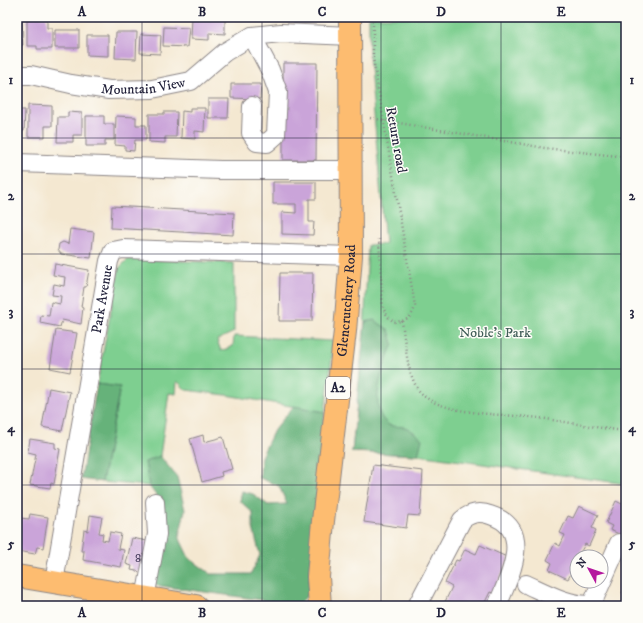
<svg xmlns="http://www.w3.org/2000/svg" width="643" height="623" font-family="'IM FELL DW Pica',serif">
<rect width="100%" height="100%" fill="#fdfcf7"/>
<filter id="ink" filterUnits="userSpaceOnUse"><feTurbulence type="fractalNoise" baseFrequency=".025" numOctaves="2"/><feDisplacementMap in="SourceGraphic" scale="8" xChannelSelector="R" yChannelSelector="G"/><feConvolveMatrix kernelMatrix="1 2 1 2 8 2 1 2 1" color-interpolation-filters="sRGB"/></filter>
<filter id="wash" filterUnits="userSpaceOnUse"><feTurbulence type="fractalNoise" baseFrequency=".012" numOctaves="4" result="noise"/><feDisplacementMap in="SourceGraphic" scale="16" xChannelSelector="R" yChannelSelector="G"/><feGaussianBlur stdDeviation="0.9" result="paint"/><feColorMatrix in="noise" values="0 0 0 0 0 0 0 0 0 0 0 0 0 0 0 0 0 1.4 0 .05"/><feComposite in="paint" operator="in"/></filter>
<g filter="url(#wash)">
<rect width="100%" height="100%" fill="#f4e8d1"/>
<path fill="#7ecf90" stroke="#507866" d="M369,17h257v467l-208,-29 -66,-3 12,-117 4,-90 17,-1 -16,-189z
M128,259l106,4v69l-17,8 4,11 12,-5 1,-10 100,5 -9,71 -99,-17 -40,-5 -9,-9 -1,13 -7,-1 -9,63 -15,6 4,24 -47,-4 18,-95 -23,-3 22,-116z"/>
<path fill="#66b27a" stroke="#446a5a" d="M374,320l15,10 4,14c-9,19 -27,66 -4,81 4,2 10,1 15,2 6,1 13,8 18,12l-4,16 -66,-3 13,-130z
M97,384l23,3 -18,95 -21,-3z
M294,406l31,6 -17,183 -10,10 -144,-20 4,-87 -9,-12 -4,-24 15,-6 17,21 8,33 -6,27 10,21 22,16h40l9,-19 -7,-27v-15l-13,-12 2,-10 11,3 15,11 19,-1 -8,-18 -19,-8 1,-21 13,-27z"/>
<g id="blocks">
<path fill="#caa4d9" d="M27,17h20v11h5v21h-15v-3h-10z
M192,17h33v17l-16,-1v7l-18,-1z
M17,19h5l1,26h-6z
M164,27l25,1 -2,19 -24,-1z
M55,30h24v18h-24z
M116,32h21l-1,27 -21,-1z
M141,34l20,1 -1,19 -20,-1z
M87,35h21v21l-21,-1z
M283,63h34l-1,97h-33z
M231,84h30l-1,15 -29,-1z
M208,99h21l-1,19h-20z
M28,105l24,1v20h-7v11h-17z
M190,108h15l-1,24 -9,-1v8l-14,-1 1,-27 8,1z
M17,110h8l-1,21 -7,-1z
M68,112l14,1v22h-9v7h-16l1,-25h10z
M164,112h13l-1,25h-11v6l-16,-1v-28h15z
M86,116h18v8h10v16h-9v6h-19z
M116,116l20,1v8h10v15h-11l-1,11 -9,-1v-4l-10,-1z
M273,182h43v17h-7v23h5l-1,13 -31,-1v-22l14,1v-9h-23z
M112,206l122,7 -1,22 -122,-7z
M70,229l24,3 -3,26 -30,-4 -3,-4 1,-6 4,-2 5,2z
M55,264l34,6 -3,17h-2l-3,20 2,1 -2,16 -19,-4 -2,7 -20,-4 1,-8 8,1 2,-14 9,2 1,-8 -9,-1 2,-11 10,2 1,-9 -12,-2z
M280,273h33l-1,48h-33z
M56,330l21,3 -7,39 -20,-4z
M49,388l21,4 -8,39 -20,-4z
M203,435l1,7 19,-5 9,32 -11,3 1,4 -20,6 -12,-43z
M30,439l25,4v5l5,1 -6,35 -3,-1 -1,5 -20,-3 6,-31 -8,-2z
M373,465l50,6 -3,45 -12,-1 -2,13 -42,-6z
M616,501l6,3 2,-3 2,1v35l-16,-7 2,-4 -6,-3z
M579,506l19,9 -6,13 4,2 -7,16 -4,-2 -6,11 5,2h-7l-1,17 -4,-2 -4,7 -19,-9 3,-7 -5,-3 8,-17 5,3 5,-11 -5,-2 8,-17 5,2z
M17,513h4l-1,5 9,1 1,-5 18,3 -5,31 -6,-1 -2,7 -18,-3z
M90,515l12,2 -3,16 4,1 -1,6 6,1 2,-9 11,2 -3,15 6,1 -3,17 -38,-7 1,-9h-3l3,-21 4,1z
M132,538l20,4 -5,31 -16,-3 1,-4 -6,-2z
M480,545l29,13 -16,35 -3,-1 -7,14h-40l9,-19 -7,-4 11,-23 3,1 6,-12 11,5z
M626,584v11l-4,-2z"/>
</g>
</g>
<g filter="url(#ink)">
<use href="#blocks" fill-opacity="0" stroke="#8b8586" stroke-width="1"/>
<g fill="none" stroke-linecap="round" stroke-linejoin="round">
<defs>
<g id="minor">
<path d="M252,36l18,34 8,22 -2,43 -9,8 -10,-1 -6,-9 1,-27"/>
<path id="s1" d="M17,75h14l40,9 38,6 43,-1 39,-8 34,-29 27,-16 29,-3 70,3"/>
<path d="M17,163l204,7h130"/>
<path id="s2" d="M54,582l55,-321 4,-10 10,-2 228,7"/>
<path d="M526,584c22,10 41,21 65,21"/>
<path d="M145,598l12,-64 -2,-32"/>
<path d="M417,606l45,-86c8,-7 18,-9 28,-5 45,14 19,62 7,91"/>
<path d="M591,606l28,-63"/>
</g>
<path id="major" d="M17,576l179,30"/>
<g id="highway">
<path id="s3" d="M320,606l-2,-29 5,-56 22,-190 6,-75 -1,-239"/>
</g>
</defs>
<use href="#minor" stroke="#8b8586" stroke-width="20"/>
<use href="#major" stroke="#8b8586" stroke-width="24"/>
<use href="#highway" stroke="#8b8586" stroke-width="24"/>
<path stroke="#8b8586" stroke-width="2.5" stroke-dasharray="1 3" stroke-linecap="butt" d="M373,17v41l42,248c-3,12 -9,15 -21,16l-6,-5 -5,-9 -4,-69
M370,118l175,30 81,9
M402,321c3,20 5,59 20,73 22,22 86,20 117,24 29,4 58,10 87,13"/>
<use href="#minor" stroke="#fff" stroke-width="18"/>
<use href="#major" stroke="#fdbc70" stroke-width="22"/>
<use href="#highway" stroke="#fdbc70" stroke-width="22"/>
</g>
</g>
<path fill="none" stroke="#22223b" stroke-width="1" stroke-opacity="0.55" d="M142,17v589M262,17v589M381,17v589M501,17v589M17,138h609M17,254h609M17,369h609M17,485h609"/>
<g text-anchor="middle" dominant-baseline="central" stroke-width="3" stroke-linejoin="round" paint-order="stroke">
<g font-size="12" fill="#4c4262">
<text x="138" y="558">8</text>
</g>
<rect fill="#fdfcf7" stroke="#646373" stroke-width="1" x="326" y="377" width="24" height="22" rx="3"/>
<g font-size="13" font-weight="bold" fill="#22223b">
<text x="338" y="388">A2</text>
</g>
<g font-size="14" fill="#22223b" stroke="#fdfcf7">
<text stroke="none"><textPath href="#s1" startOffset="128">Mountain View</textPath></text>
<text transform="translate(396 140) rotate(80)">Return road</text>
<text stroke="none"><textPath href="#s2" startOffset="287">Park Avenue</textPath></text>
<text stroke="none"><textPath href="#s3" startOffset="307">Glencrutchery Road</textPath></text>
</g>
<g font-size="14" fill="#425f59" stroke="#fdfcf7">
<text x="495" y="333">Noble's Park</text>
</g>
</g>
<rect width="643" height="623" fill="none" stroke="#fdfcf7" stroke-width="44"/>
<g transform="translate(589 569) rotate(310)"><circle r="19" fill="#fdfcf7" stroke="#a5a5ac"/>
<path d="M0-3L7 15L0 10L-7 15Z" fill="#b5179e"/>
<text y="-6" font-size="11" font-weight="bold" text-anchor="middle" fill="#22223b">N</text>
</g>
<rect x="22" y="22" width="599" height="579" fill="none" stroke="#22223b" stroke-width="1.5"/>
<g font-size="13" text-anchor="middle" font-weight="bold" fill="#22223b">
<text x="82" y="16">A</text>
<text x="202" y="16">B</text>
<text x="322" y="16">C</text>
<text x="441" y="16">D</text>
<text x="561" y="16">E</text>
<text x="11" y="84">1</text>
<text x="632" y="84">1</text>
<text x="11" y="200">2</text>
<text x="632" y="200">2</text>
<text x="11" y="316">3</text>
<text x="632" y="316">3</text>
<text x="11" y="432">4</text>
<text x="632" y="432">4</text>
<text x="11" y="548">5</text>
<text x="632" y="548">5</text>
<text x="82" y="617">A</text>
<text x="202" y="617">B</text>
<text x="322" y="617">C</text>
<text x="441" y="617">D</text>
<text x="561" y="617">E</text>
</g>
</svg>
